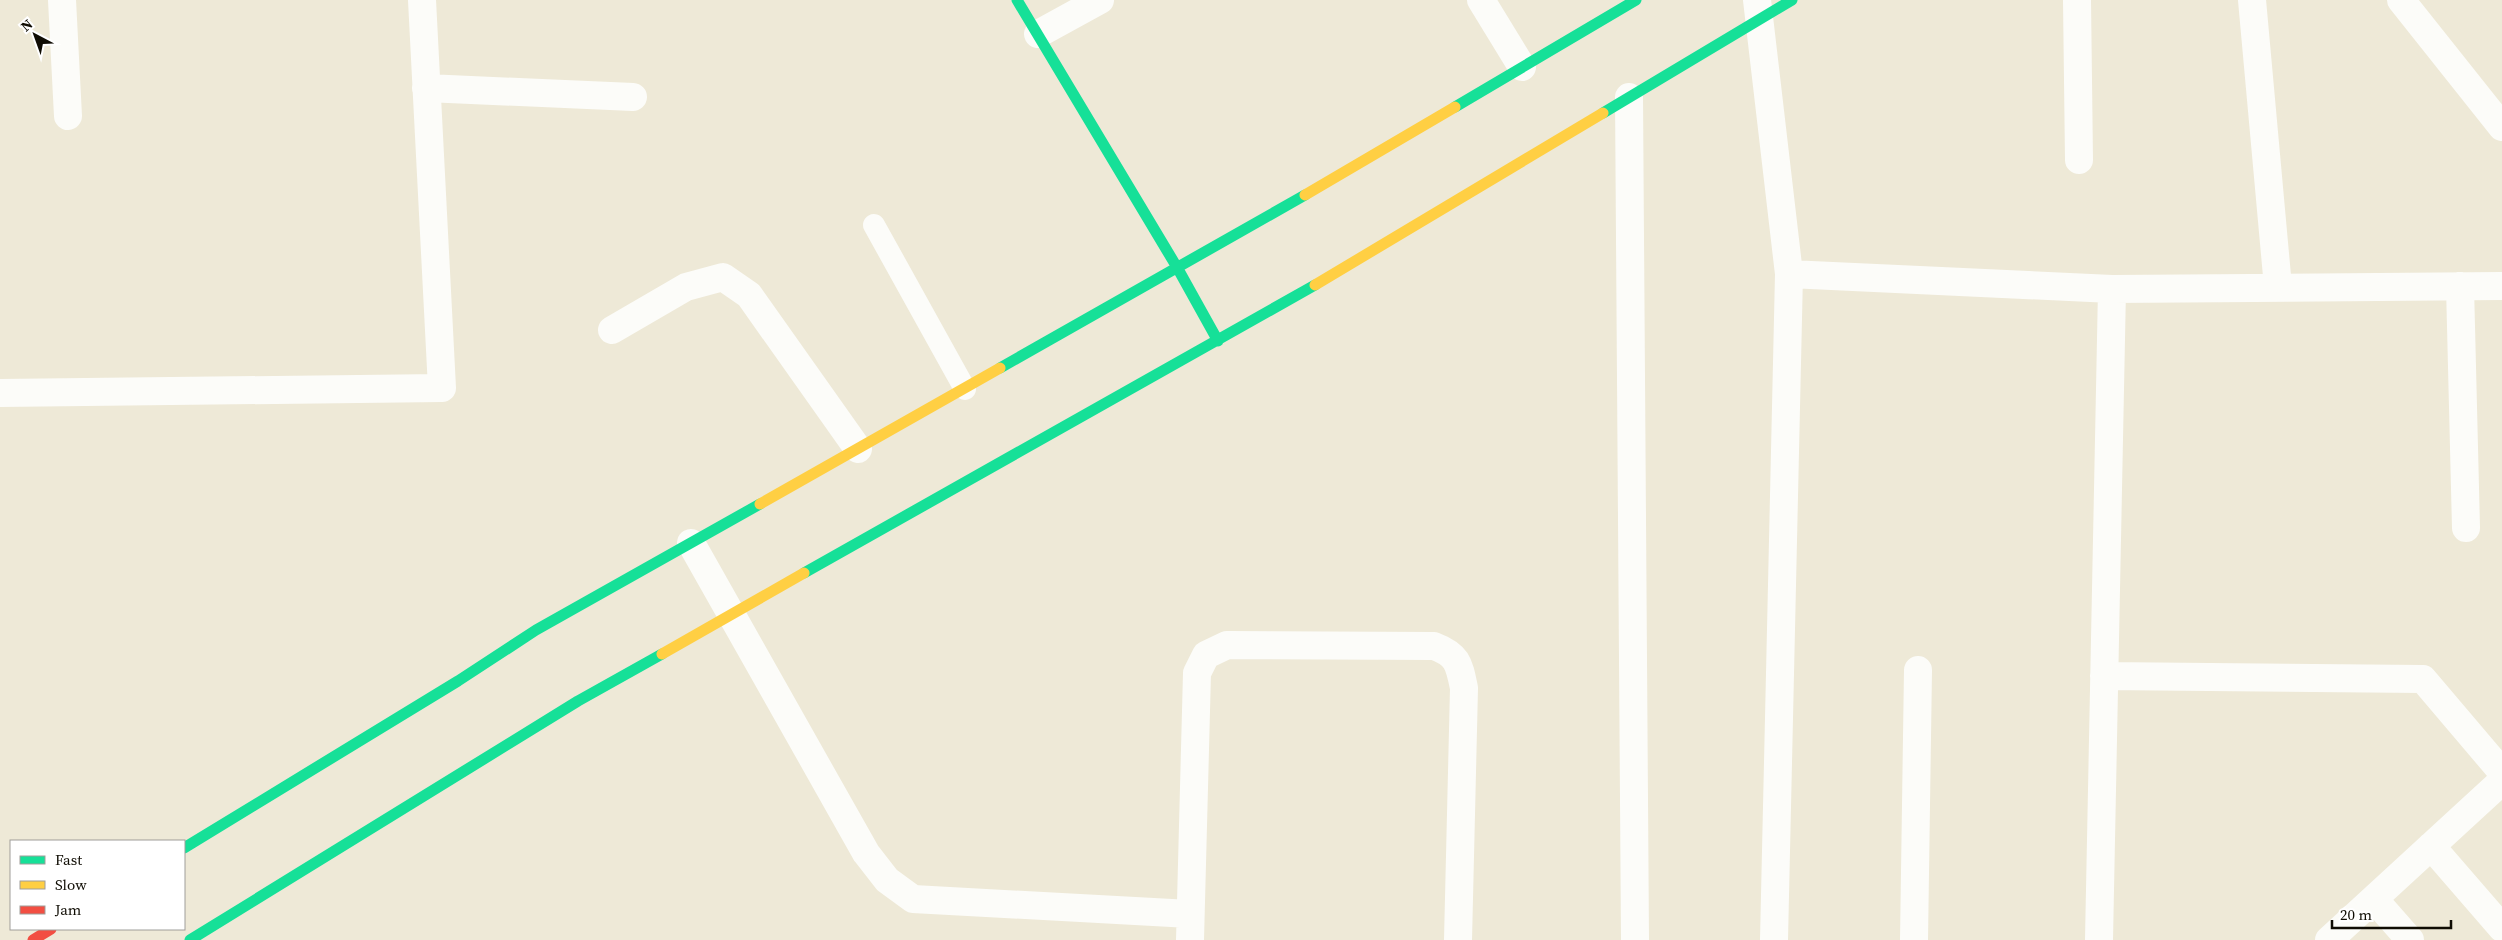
<svg xmlns="http://www.w3.org/2000/svg" width="2502" height="940" font-family="'Source Serif 4',serif">
<rect width="100%" height="100%" fill="#eee9d7"/>
<g fill="none" stroke-linecap="round" stroke-linejoin="round">
<path stroke="#fcfcf9" stroke-width="22" d="M874,225l91,164"/>
<path stroke="#fcfcf9" stroke-width="28" d="M62,0l6,116
M1481,0l41,67
M1757,0l32,274 -15,666
M2077,0l2,160
M2252,0l26,287
M2401,0l101,127
M1038,34l62,-34
M426,88l207,9
M1629,97l6,843
M1789,274l323,15
M2460,286l6,242
M612,330l74,-43 37,-10 26,18 109,154
M0,393l442,-5 -20,-388
M691,543l175,310 21,27 26,19 277,15
M2104,676l319,3 79,93
M2431,846l71,82
M2374,899l36,41
M1190,940l7,-267 9,-18 21,-10 207,1c24,9 25,18 30,42l-6,252
M1914,940l4,-270
M2099,940l13,-651 390,-3
M2329,940l173,-159"/>
<path stroke="#16e098" stroke-width="11" d="M1017,0l161,269 40,72
M1455,107l181,-107
M1603,113l189,-113
M1000,368l305,-173
M804,573l511,-288
M184,848l274,-167 78,-51 224,-126
M190,940l388,-239 84,-47"/>
<path stroke="#ffcf43" stroke-width="11" d="M1305,195l150,-88
M1315,285l288,-172
M760,504l240,-136
M662,654l142,-81"/>
<path stroke="#f24e42" stroke-width="11" d="M33,940l18,-11"/>
</g>
<rect x="10" y="840" width="175" height="90" fill="#ffffff" stroke="#9f9e9a"/>
<rect x="20" y="856" width="25" height="8" fill="#16e098" stroke="#9f9e9a"/>
<text x="55" y="865" font-size="15" fill="#0f0c03">Fast</text>
<rect x="20" y="881" width="25" height="8" fill="#ffcf43" stroke="#9f9e9a"/>
<text x="55" y="890" font-size="15" fill="#0f0c03">Slow</text>
<rect x="20" y="906" width="25" height="8" fill="#f24e42" stroke="#9f9e9a"/>
<text x="55" y="915" font-size="15" fill="#0f0c03">Jam</text>
<g transform="translate(35 35) rotate(319)" stroke="#ffffff" stroke-width="4" paint-order="stroke">
<path d="M0-4L9 19L0 12L-9 19Z" fill="#0f0c03"/>
<text y="-8" font-size="14" font-weight="bold" text-anchor="middle" fill="#0f0c03">N</text>
</g>
<path d="M2332 920v8h119v-8" fill="none" stroke="#0f0c03" stroke-width="2.5"/>
<text x="2340" y="920" font-size="15" fill="#0f0c03" stroke="#ffffff" stroke-width="4" paint-order="stroke">20 m</text>
</svg>
